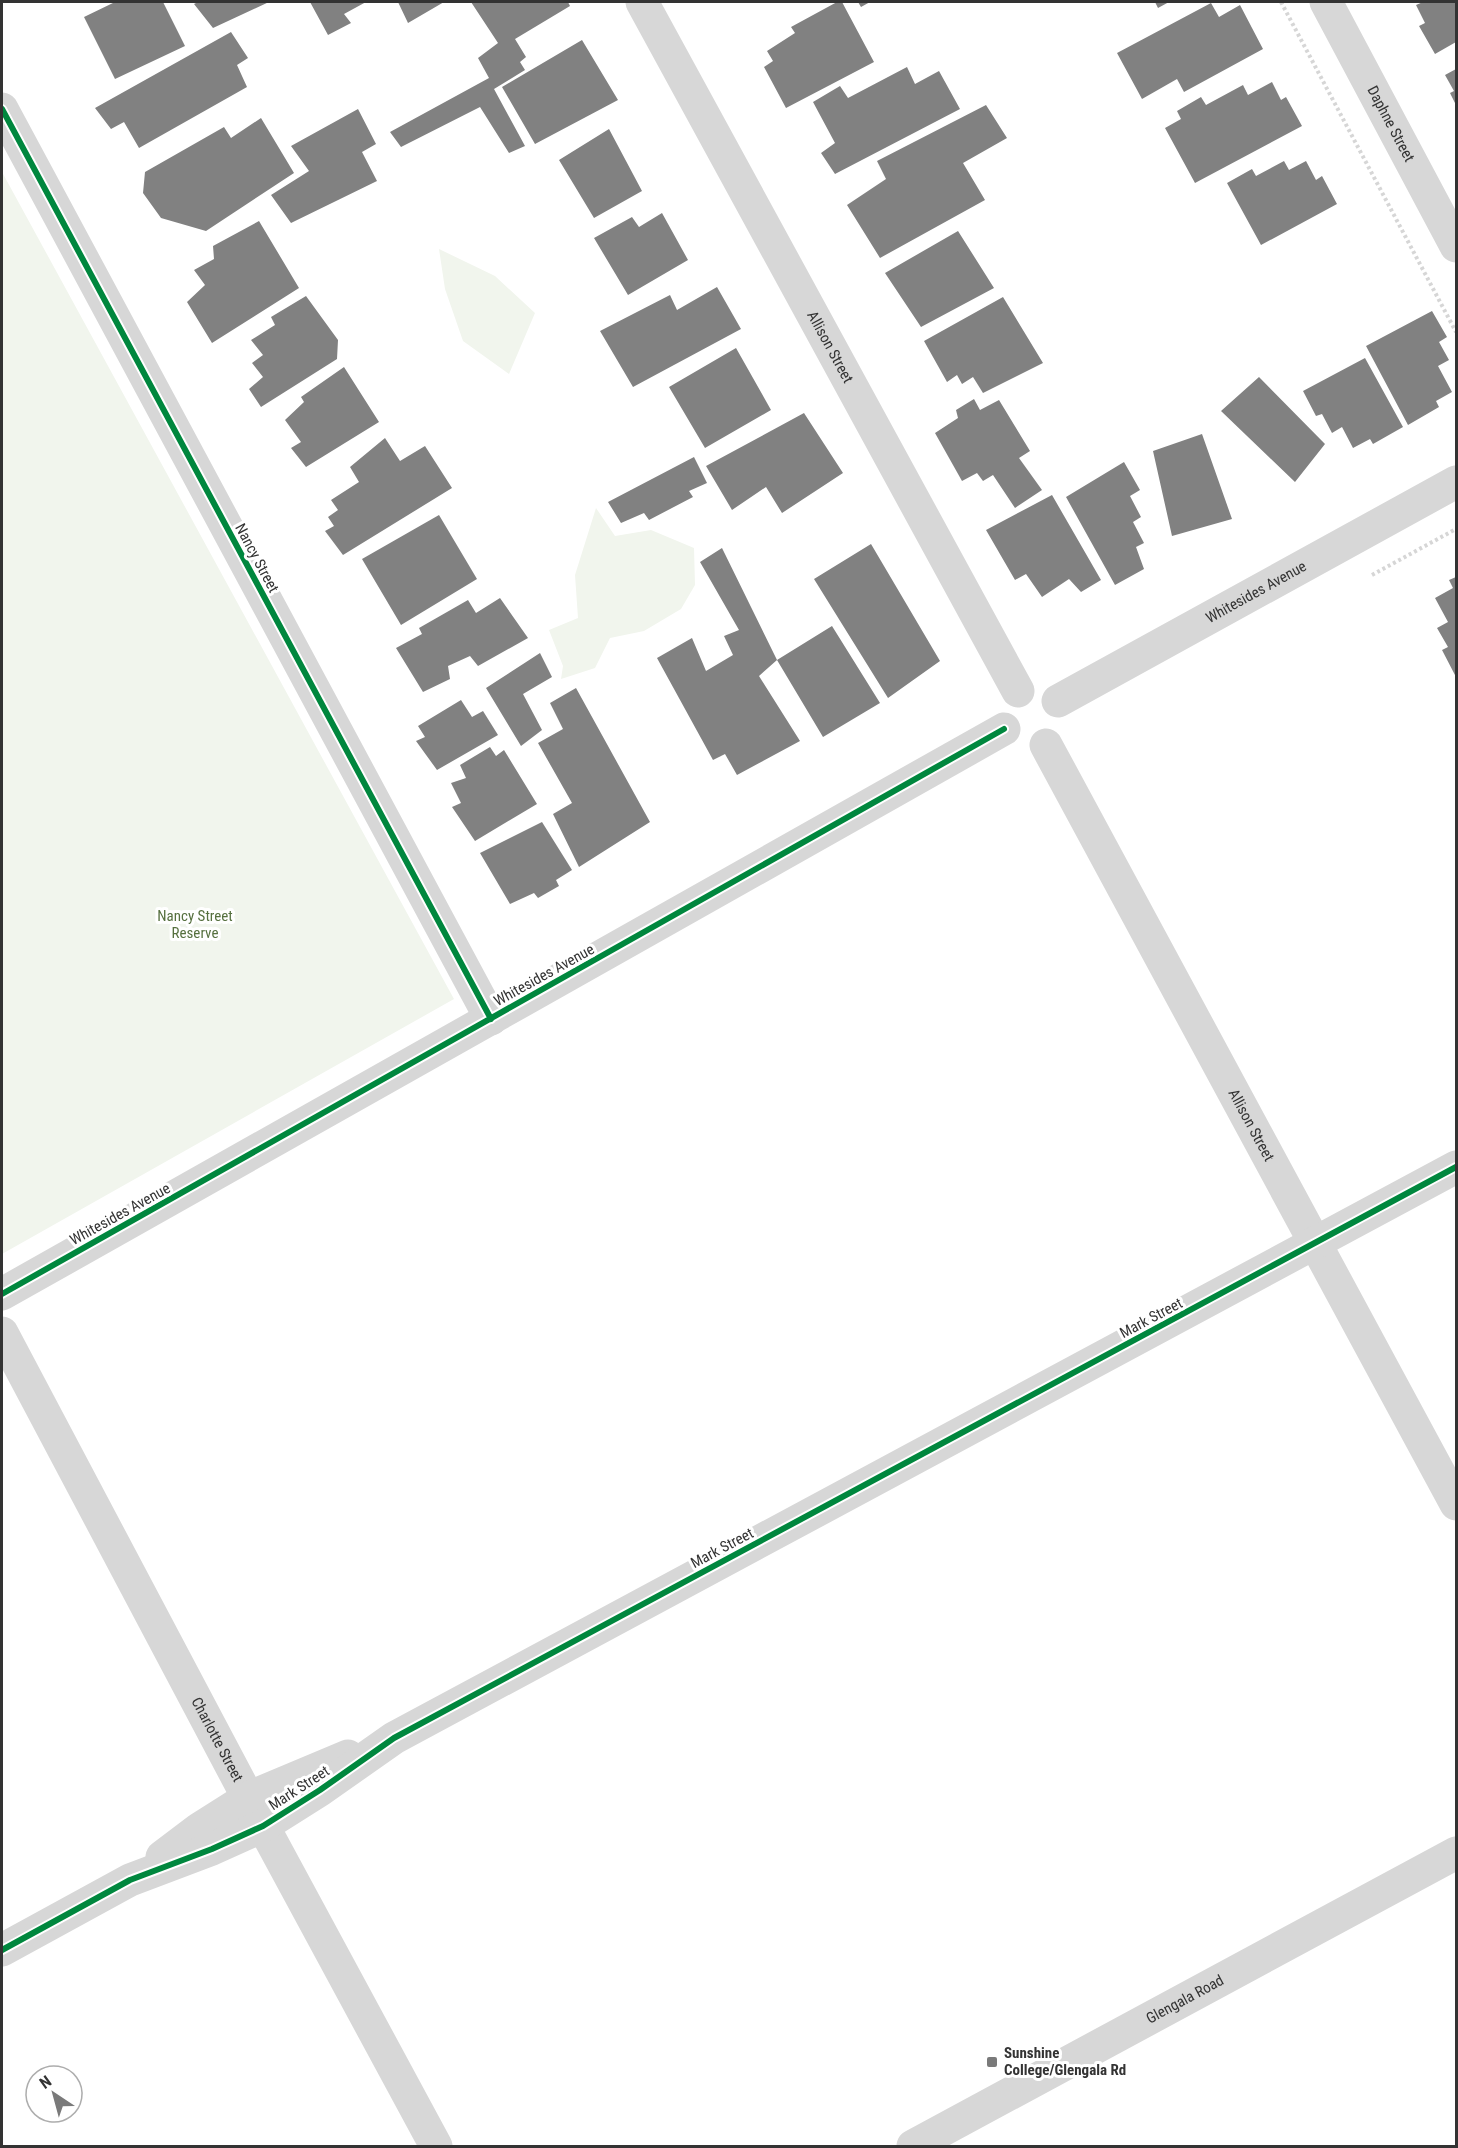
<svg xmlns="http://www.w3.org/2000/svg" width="1458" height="2148" font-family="'Roboto Condensed',sans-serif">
<rect width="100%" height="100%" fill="#fff"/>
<path fill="#f1f5ed" d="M2,172l452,827 -452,255z
M439,249l56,27 40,37 -26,61 -46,-33 -18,-52z
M596,508l19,28 36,-6 43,18 1,37 -14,24 -37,22 -34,7 -15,30 -34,11 2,-13 -14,-36 29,-12 -3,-43z"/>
<path fill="#818181" d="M115,2h48l22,44 -70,33 -31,-62z
M198,2h71l-56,26 -19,-24z
M310,2h56l-22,12 7,9 -23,12z
M398,2h46l-36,21z
M471,2h97l2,4 -55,33 11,18 -6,5 5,8 -31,19 31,57 -16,7 -29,-46 -79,40 -11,-15 99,-54 -11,-20 20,-15z
M837,2h5l32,60 -88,46 -22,-41 9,-6 -6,-10 28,-18 -4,-6z
M858,2h12l-9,5z
M1155,2h14l-11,6z
M1423,2h33v40l-21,12 -16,-28 6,-3 -9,-18z
M1211,3l8,14 21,-12 23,44 -79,43 -7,-13 -35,20 -25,-46z
M231,32l17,26 -11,7 10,22 -108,61 -15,-26 -13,7 -16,-21z
M582,40l36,60 -83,44 -33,-57z
M907,67l8,17 24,-13 21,38 -125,65 -14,-21 14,-10 -22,-41 27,-16 8,12z
M1456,69v36l-6,-12 4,-2 -9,-16z
M1272,82l9,18 5,-3 16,29 -107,57 -30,-55 16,-9 -4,-8 24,-14 5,8 37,-20 5,10z
M986,105l21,33 -44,25 22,37 -105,58 -33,-53 39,-26 -9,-18z
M358,109l18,35 -14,8 15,29 -86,42 -20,-28 38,-24 -18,-25z
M261,118l33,55 -88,58 -45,-13 -18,-25 2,-21 79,-45 7,11z
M609,129l33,62 -48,27 -35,-58z
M1284,161l5,9 17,-9 10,19 6,-4 15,28 -76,41 -34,-62 25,-14 4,7z
M662,213l26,47 -60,35 -34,-57 38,-21 7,10z
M259,221l40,67 -87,55 -25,-41 18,-17 -11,-15 20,-11 -1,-13z
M958,231l36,57 -73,39 -36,-54z
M717,287l24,42 -108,58 -33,-56 70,-36 7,15z
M306,296l32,44 -1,19 -76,48 -12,-18 14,-12 -11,-14 11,-8 -12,-15 24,-15 -4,-8z
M1003,297l40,66 -60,30 -10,-16 -11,7 -5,-9 -10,7 -23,-41z
M1432,311l15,26 -8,5 10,18 -11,6 14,26 -16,9 3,6 -31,18 -42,-79z
M736,348l35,62 -66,38 -36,-61z
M1365,358l38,69 -30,17 -3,-5 -17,9 -11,-21 -10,6 -10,-19 -6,2 -13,-25z
M344,367l35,55 -73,45 -15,-19 10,-6 -16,-22 19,-18 -3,-5z
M1259,377l66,67 -30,38 -74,-71z
M974,399l6,11 19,-10 31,51 -11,7 23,32 -27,18 -22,-33 -10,6 -6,-8 -15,8 -27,-48 23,-15 -2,-8z
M804,413l39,60 -61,40 -16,-26 -34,23 -26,-44z
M1202,434l30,85 -60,17 -19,-85z
M385,438l15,23 25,-15 27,42 -109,67 -18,-24 9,-5 -6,-9 10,-7 -7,-10 28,-18 -9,-15z
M694,457l13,26 -18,8 4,6 -44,23 -5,-7 -23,10 -13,-21z
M1124,462l16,28 -10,6 11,21 -8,5 11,21 -8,4 8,22 -29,16 -49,-88z
M1052,495l49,85 -20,12 -12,-13 -27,18 -16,-23 -11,6 -29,-50z
M439,515l38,64 -76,46 -39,-66z
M871,544l69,117 -52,37 -74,-119z
M722,548l55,112 -18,16 41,65 -63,34 -12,-21 -12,6 -56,-102 35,-20 14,33 27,-16 -9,-19 15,-6 -39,-68z
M1456,577v100l-14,-27 6,-3 -11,-19 11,-6 -13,-24 18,-10 -4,-8z
M500,598l28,40 -50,28 -8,-10 -22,10 2,13 -27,13 -27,-44 26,-14 -3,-6 49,-28 8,13z
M832,626l48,77 -57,34 -46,-77z
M540,653l12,24 -29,17 19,36 -21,16 -35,-58z
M576,688l74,134 -71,45 -26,-53 19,-11 -34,-60 25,-14 -13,-26z
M461,700l11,17 11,-6 15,24 -61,35 -21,-29 9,-4 -7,-11z
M490,747l6,9 8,-6 33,54 -62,37 -23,-34 9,-4 -10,-20 15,-5 -6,-13z
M542,822l30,48 -16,10 3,6 -21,12 -4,-5 -24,11 -30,-51z"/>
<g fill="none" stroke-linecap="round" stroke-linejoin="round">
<path stroke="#d6d6d6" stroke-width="4" stroke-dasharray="3 3" stroke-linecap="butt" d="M1281,2l175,330
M1372,575l84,-46"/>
<g stroke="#d7d7d7" stroke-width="33">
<path id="s1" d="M642,2l376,689"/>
<path id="s2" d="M1326,2l130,244"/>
<path d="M2,109l489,910"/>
<path id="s3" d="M1058,701l398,-219"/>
<path id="s4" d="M1046,745l410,759"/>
<path d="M2,1294l1002,-565"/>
<path id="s5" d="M2,1333l261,493 173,320"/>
<path d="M162,1857l37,-28 49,-31 100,-42"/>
<path d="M2,1950l128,-70 82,-31 51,-23 57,-36 74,-52 1062,-571"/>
<path id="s6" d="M913,2146l543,-293"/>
</g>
<defs>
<path id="cycleway" d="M2,109l489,910
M2,1294l1002,-565
M2,1950l128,-70 82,-31 51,-23 57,-36 74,-52 1062,-571"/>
</defs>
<use href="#cycleway" stroke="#fff" stroke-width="10"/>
<use href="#cycleway" stroke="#00873e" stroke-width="6"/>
</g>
<rect fill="#7a7a7a" stroke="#fff" stroke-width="2" x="986" y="2056" width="12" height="12" rx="3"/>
<g text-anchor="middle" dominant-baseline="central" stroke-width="6" stroke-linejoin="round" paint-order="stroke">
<g font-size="15" fill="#333" stroke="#fff">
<text stroke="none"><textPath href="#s2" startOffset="138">Daphne Street</textPath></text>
<text stroke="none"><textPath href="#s1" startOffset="393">Allison Street</textPath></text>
<text transform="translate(257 558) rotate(62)">Nancy Street</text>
<text stroke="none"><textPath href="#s3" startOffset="226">Whitesides Avenue</textPath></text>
<text transform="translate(544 975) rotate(-29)">Whitesides Avenue</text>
<text stroke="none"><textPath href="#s4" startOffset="432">Allison Street</textPath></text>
<text transform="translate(120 1214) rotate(-29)">Whitesides Avenue</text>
<text transform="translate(1151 1318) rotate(-28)">Mark Street</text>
<text transform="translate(722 1548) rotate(-28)">Mark Street</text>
<text stroke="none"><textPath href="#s5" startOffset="460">Charlotte Street</textPath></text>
<text transform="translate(299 1788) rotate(-33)">Mark Street</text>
<text stroke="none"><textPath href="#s6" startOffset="309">Glengala Road</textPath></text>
</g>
<g font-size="15" fill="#56703f" stroke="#fff">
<text x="195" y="916">Nancy Street<tspan x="195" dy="17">Reserve</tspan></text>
</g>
<g font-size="15" font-weight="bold" fill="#333" stroke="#fff" text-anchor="start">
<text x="1004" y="2053">Sunshine<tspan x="1004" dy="17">College/Glengala Rd</tspan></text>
</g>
</g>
<rect width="1458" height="2148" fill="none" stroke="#333333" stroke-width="6"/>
<g transform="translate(54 2094) rotate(324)"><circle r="28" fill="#ffffff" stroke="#adadad" stroke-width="1.5"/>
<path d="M0-4.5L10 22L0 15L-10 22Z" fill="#7a7a7a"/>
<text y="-9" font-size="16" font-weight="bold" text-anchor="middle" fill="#333333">N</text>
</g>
</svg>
